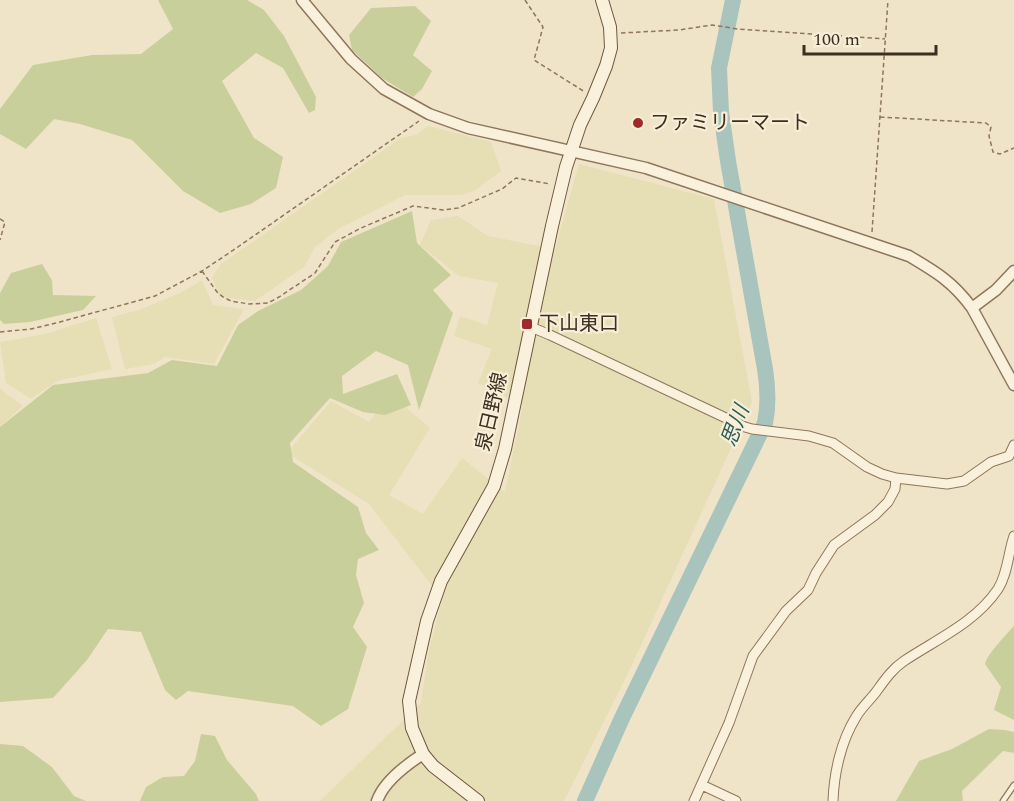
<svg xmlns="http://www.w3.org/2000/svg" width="1014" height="801" font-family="Spectral,'Noto Sans JP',serif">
<rect width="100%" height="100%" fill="#f0e4c8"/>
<path fill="#e6deb5" d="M428,126l63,16 10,29 -27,20 -13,4h-56l-65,33 -25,19 -11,20 -49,34 -36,-4 -7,-20 9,-13 180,-126 15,-3z
M579,164l135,35 38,203 -120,263 -68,136h-244l101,-98 7,-49 14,-55 -73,-95 -82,-51 44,-52 38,21 21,-28 40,34 -41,67 34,19 39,-56 43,34 18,-87 -45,-22 14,-34 -38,-13 6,-20 27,9 11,-42 -39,-7 -39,-31 11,-25 27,-4 30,20 67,13z
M202,280l11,25 31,4 -30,55 -49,-7 -11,7 -29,5 -13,-52 27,-7 41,-17z
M96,318l16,51 -55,12 -26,18 -25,-16 -6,-41 45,-8z
M0,389l23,17 -23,21z"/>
<path fill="#c9cf9b" d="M158,0h89l17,10 20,26 32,61 -1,13 -6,3 -26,-45 -27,-15 -34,28 32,57 29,19 -7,31 -25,16 -31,9 -37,-22 -51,-51 -52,-16 -26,-5 -28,30 -26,-15v-25l33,-44 59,-10 49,-1 32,-25z
M415,6l16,15 -18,34 19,16 -10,18 -9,8 -31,-19 -30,-28 -3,-15 22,-27z
M412,211l5,32 34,32 -18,15 20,23 -34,97 -11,-45 -32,-14 -34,25 1,18 54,-20 14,31 -26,10 -22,-3 -33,-14 -40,45 3,19 65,45 8,26 13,17 -21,9 -2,16 8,28 -11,24 14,20 -19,62 -27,17 -28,-20 -105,-15 -12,9 -11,-10 -24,-58 -33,-3 -21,31 -34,38 -53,4v-275l53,-42 95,-12 24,-13 45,6 21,-41 20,-14 43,-21 27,-24 13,-24z
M42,264l10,16 1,15 43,1 -13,14 -53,12 -26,2 -4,-4v-27l11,-20z
M1014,626v94l-20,-10 7,-23 -16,-23c2,-10 21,-29 29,-38z
M989,729l16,1 9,2v21l-11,-2 -41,40 1,10h-67l23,-40 33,-12z
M201,734l14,2 12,24 29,34 3,7h-119l6,-14 17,-10 21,-1 11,-15z
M0,744l23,2 29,21 22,29 12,5h-86z"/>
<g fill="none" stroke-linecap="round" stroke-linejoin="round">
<path stroke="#a9c4bc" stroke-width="16" d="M585,801l37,-83 143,-295c4,-19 3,-35 0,-54l-37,-208 -7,-49 -2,-44 14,-68"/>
<defs>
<path id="service" d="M1003,801l11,-16"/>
<path id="minor" d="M531,327l19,8 195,92 7,2 57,7 24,7 34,24 15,7 14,4 51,6 17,-3 27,-19 18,-6 5,-11
M702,785l34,16
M694,801l35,-78 24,-67 33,-45 22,-21 8,-17 18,-28 41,-30 13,-13 7,-13 1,-11
M833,801c1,-28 8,-60 23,-84 5,-9 14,-17 20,-25 8,-11 16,-23 28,-31 33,-22 71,-38 94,-72 10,-16 10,-36 16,-53"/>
<path id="tertiary" d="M302,0l49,59 33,30 45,25 39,14 178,40 263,88c27,16 44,26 63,52l42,77
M972,308l24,-18 18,-19
M377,801c7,-20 29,-36 46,-47"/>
<path id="secondary" d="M478,801l-45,-35 -10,-12 -11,-26 -3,-27 18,-80 14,-40 53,-95 11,-37 47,-223 14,-59 14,-42 13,-27 13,-32 5,-18 -1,-21 -8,-27"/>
</defs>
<use href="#service" stroke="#8d765c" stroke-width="7"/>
<use href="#minor" stroke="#8d765c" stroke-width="11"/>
<use href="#tertiary" stroke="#8d765c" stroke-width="13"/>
<use href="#secondary" stroke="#6f573f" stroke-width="14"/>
<path stroke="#8d765c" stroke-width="1.5" stroke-dasharray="4.5 3" stroke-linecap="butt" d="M525,0l18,27 -9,33 51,32
M621,33l58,-3 33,-5 26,4 147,10
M880,117l106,6 5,4 -2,9 4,16 7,2 14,-6
M0,219l5,3 -5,18
M872,232l16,-232
M202,271l15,21 6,5 8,4 18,3 19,-1 11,-6 36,-24 20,-31 26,-14 52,-22 30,4 15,-2 44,-19 14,-11 34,6
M0,332l31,-3 25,-6 99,-27 47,-25 33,-22 184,-128"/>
<use href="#service" stroke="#faf1dc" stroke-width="4.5"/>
<use href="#minor" stroke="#faf1dc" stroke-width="9"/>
<use href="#tertiary" stroke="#faf1dc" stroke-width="10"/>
<use href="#secondary" stroke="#faf1dc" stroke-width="12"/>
</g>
<g fill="#9e2a2b" stroke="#f7eed8" stroke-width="2">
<circle cx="638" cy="123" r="6"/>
<rect x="521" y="318" width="12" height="12" rx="3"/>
</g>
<g text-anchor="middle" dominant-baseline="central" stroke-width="4.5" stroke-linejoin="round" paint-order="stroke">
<g font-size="20" fill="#3d2e20" stroke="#f7eed8" text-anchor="start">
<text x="650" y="123">ファミリーマート</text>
<text x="539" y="324">下山東口</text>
</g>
<g font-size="20" fill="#3d2e20" stroke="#f7eed8">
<text transform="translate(492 412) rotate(-77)">泉日野線</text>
</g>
<g font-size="21" font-style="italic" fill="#2f5d5a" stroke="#f7eed8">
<text transform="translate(736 426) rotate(-69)">思川</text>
</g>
</g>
<path d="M804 45v9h132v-9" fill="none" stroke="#3d2e20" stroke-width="3"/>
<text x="813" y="45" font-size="18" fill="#3d2e20" stroke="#f7eed8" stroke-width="4.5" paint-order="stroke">100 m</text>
</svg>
